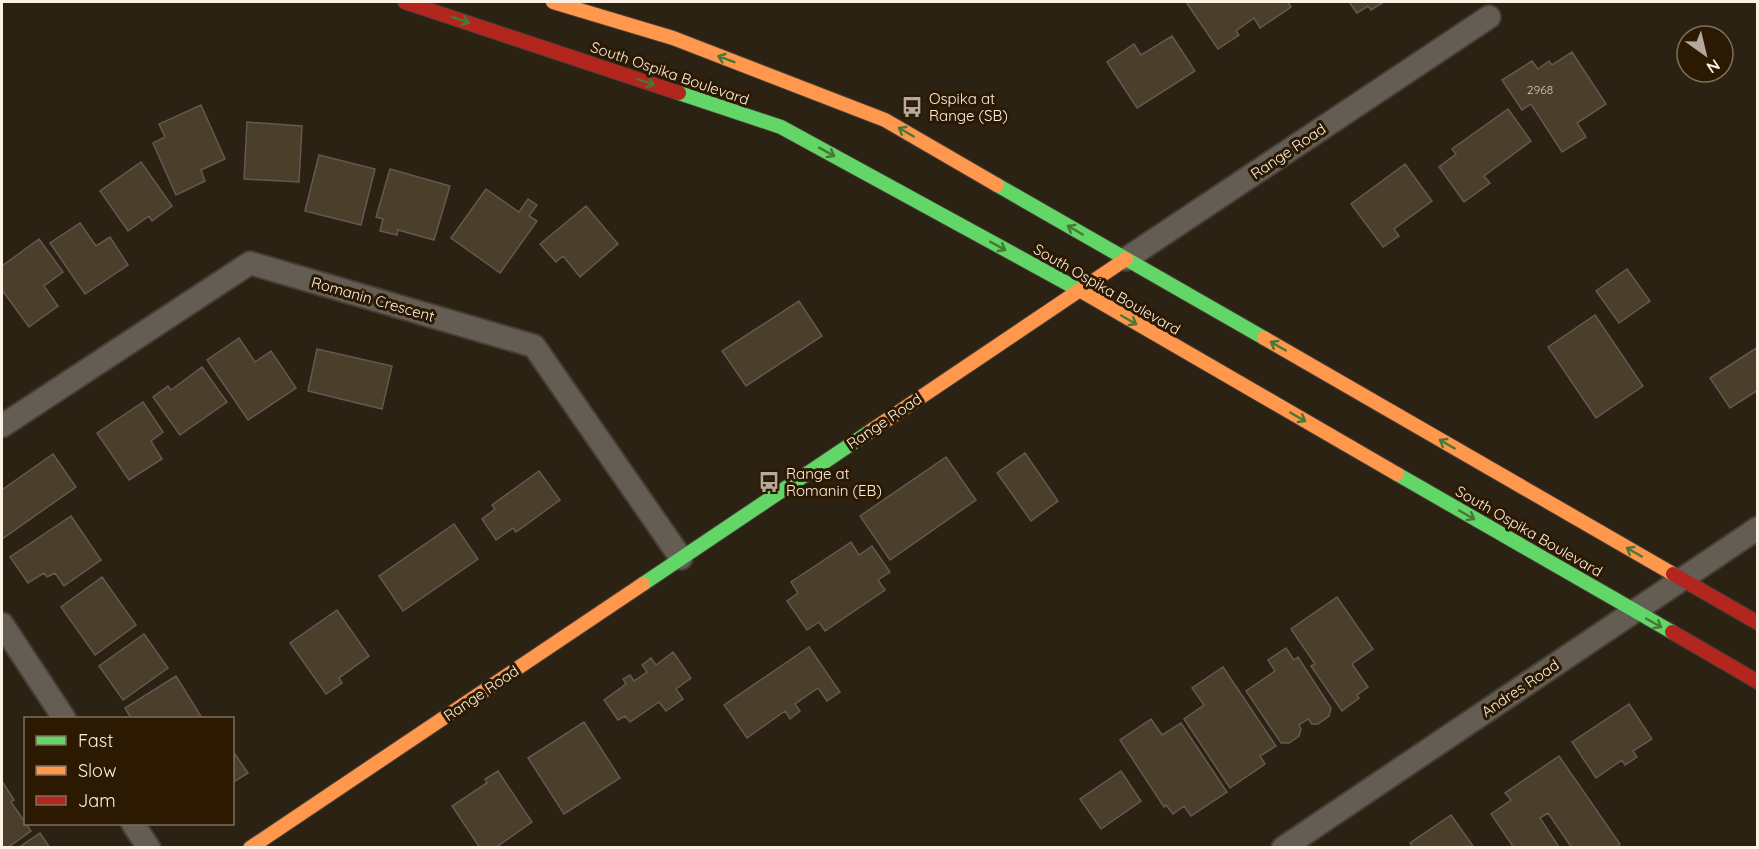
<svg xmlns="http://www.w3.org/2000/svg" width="1759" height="849" font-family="Quicksand,sans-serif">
<rect width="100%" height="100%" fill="#2b2214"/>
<path fill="#4b3e2a" stroke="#635a4f" stroke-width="1.5" d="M1186,2h102l3,5 -31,21 -6,-10 -18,13 3,4 -21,14z
M1349,2h35l-13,8 -3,-4 -11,7z
M1172,36l23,35 -58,37 -30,-46 27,-18 7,11z
M1572,52l34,52 -29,19 9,14 -24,15 -31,-48 -9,6 -20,-30 30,-19 6,8 11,-8 3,4z
M201,105l24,54 -24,11 4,11 -29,14 -23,-52 12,-6 -6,-13z
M1508,109l23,32 -47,35 6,7 -26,19 -25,-35 17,-13 -4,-5z
M247,122l55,4 -3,56 -55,-3z
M319,155l56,14 -14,56 -56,-14z
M141,162l31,44 -20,15 -3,-5 -21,15 -28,-40z
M1405,164l27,37 -38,28 5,7 -16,11 -32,-43z
M390,169l60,17 -16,54 -36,-10 -1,5 -17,-4 3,-12 -7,-2z
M486,189l33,23 9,-13 9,6 -8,11 8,5 -37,52 -49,-35z
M586,206l32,38 -38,33 -17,-21 -7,6 -16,-18z
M80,223l16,23 14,-9 18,28 -43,29 -35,-51z
M39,239l24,33 -19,14 14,20 -29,21 -27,-37v-24z
M1627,269l23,32 -31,22 -23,-32z
M799,301l23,35 -76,50 -24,-35z
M1595,315l48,71 -47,32 -48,-71z
M239,338l16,24 16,-11 25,37 -48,32 -41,-60z
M1758,347v43l-28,18 -20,-30z
M317,349l75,17 -10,43 -74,-18z
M202,367l25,35 -47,33 -27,-38 15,-11 3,4z
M143,402l20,30 -12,9 11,18 -33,21 -32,-47z
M1025,453l33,48 -27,20 -34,-48z
M53,454l23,33 -74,52v-49z
M946,457l30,43 -86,60 -30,-44z
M539,471l21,29 -44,32 -3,-4 -17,12 -14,-21 13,-10 -3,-4z
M71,516l30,44 -37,26 -9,-13 -8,4 -3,-4 -16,10 -18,-26z
M454,524l24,35 -75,52 -24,-35z
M851,542l8,13 13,-9 18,26 -12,8 7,10 -60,41 -6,-9 -12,8 -20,-29 11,-8 -7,-11z
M102,577l34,48 -41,30 -34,-48z
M1337,597l36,52 -21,15 16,23 -11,8 2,3 -17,13 -31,-45 4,-2 -24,-35z
M337,610l32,46 -30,22 3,5 -16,11 -36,-51z
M144,634l24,34 -45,32 -24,-34z
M809,647l31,45 -13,9 -9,-13 -23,16 5,7 -10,8 -5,-8 -38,27 -23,-33z
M1286,648l8,12 4,-3 33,51 -2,8 -11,8h-6l-4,-5 -9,6 2,4 -2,7 -10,7h-8l-35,-52 29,-20 -7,-11z
M673,652l18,26 -15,11 7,10 -17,12 -7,-9 -29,20 -5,-6 -7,4 -14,-20 22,-16 -3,-5 7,-4 4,6 13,-9 -5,-7 9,-7 5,7z
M1223,667l53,79 -16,10 5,8 -35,24 -46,-69 20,-14 -12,-17z
M176,676l26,42h-71l-6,-10z
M1629,704l23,35 -19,12 4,6 -12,8 -3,-5 -26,18 -24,-36z
M1151,719l11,16 19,-12 46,69 -36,24 -7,-10 -11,8 -7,-9 -2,2 -44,-67z
M584,722l36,56 -56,36 -36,-56z
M232,750l16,23 -16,10z
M1559,756l61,88 -5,4h-43l-24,-35 -8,5 19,29 -45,1 -23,-34 20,-14 -6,-7z
M498,771l34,51 -37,26h-15l-28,-42 35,-23 -2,-4z
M1121,771l20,30 -40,28 -21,-30z
M2,781l12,19 -3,2 20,29 -24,17h-5z
M1451,815l22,31 -60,2 -3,-5z
M40,833l10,15h-32z"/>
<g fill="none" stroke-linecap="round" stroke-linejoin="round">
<defs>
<path id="street" d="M1126,259l363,-242
M2,426l248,-163 284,83 147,212
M2,624l62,94
M133,824l16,24
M1283,848l475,-320"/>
<path id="fast" d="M679,93l102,34 300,164
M997,185l267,153
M1397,474l275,158
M643,584l229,-154"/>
<path id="slow" d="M553,2l120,36 212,82 112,65
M1081,291l316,183
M1264,338l409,236
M872,430l254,-171
M250,848l393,-264"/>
<path id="jam" d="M405,2l274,91
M1673,574l85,49
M1672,632l86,50"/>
</defs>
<use href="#street" stroke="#463d34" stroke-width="26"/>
<use href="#fast" stroke="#463d34" stroke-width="16"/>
<use href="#slow" stroke="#463d34" stroke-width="16"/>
<use href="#jam" stroke="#463d34" stroke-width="16"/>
<use href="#street" stroke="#645d53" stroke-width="22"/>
<use href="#fast" stroke="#63d668" stroke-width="14"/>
<use href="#slow" stroke="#ff974d" stroke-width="14"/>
<use href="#jam" stroke="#b3261e" stroke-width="14"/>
</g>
<defs><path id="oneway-shaft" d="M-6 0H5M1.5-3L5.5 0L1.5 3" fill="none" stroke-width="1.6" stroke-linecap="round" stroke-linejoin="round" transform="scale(1.5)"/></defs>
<g stroke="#477835">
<use href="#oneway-shaft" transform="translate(461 20) rotate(19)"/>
<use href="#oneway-shaft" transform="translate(726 59) rotate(-159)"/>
<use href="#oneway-shaft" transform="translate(646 82) rotate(19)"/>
<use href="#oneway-shaft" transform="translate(906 132) rotate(-150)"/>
<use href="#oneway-shaft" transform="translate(827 152) rotate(29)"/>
<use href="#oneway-shaft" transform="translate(1075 230) rotate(-150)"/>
<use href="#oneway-shaft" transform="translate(998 246) rotate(29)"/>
<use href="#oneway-shaft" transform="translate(1129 320) rotate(30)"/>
<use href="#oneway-shaft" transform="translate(1278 346) rotate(-150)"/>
<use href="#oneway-shaft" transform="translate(1298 417) rotate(30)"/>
<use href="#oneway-shaft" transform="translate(1447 444) rotate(-150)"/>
<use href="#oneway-shaft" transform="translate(1467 515) rotate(30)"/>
<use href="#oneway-shaft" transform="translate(1634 552) rotate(-150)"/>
<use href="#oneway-shaft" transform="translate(1654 623) rotate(30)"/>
</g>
<defs>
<symbol id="bus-bare" viewBox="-9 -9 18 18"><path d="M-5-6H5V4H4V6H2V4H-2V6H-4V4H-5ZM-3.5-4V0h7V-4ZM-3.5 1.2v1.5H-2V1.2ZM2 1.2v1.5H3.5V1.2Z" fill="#b4a99b" stroke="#2b1902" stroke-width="2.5" paint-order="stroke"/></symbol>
</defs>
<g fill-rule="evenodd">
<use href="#bus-bare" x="897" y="92" width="30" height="30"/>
<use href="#bus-bare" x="754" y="467" width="30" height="30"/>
</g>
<g text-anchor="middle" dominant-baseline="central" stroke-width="6" stroke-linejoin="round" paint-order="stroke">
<g font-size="12" fill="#d0c4b5">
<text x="1540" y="89">2968</text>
</g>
<g font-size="15" fill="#fdf1e3" stroke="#2b1902">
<text transform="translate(670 73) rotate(19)">South Ospika Boulevard</text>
<text transform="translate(1288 151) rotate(-34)">Range Road</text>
<text transform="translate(1107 289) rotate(30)">South Ospika Boulevard</text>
<text transform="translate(373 299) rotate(16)">Romanin Crescent</text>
<text transform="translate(884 421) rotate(-34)">Range Road</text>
<text transform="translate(1529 531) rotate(30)">South Ospika Boulevard</text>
<text transform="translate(1520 688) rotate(-34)">Andres Road</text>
<text transform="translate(481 693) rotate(-34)">Range Road</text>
</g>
<g font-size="15" fill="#fdf1e3" stroke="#2b1902" text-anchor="start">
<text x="929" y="98">Ospika at<tspan x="929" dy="17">Range (SB)</tspan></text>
<text x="786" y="473">Range at<tspan x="786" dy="17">Romanin (EB)</tspan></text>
</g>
</g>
<rect width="1759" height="849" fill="none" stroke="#fdf1e3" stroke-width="6"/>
<rect x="24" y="717" width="210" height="108" fill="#2b1902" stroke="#7f6f5c" stroke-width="1.5"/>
<rect x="36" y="736" width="30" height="9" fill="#63d668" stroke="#7f6f5c" stroke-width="1.5"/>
<text x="78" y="747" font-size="18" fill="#fdf1e3">Fast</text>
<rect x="36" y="766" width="30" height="9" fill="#ff974d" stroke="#7f6f5c" stroke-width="1.5"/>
<text x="78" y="777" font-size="18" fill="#fdf1e3">Slow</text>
<rect x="36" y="796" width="30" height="9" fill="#b3261e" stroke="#7f6f5c" stroke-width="1.5"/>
<text x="78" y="807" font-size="18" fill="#fdf1e3">Jam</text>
<g transform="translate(1705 54) rotate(146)"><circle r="28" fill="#2b1902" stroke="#7f6f5c" stroke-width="1.5"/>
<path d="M0-4.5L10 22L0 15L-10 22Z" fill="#b4a99b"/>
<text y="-9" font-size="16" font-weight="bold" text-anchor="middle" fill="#fdf1e3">N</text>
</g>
</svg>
